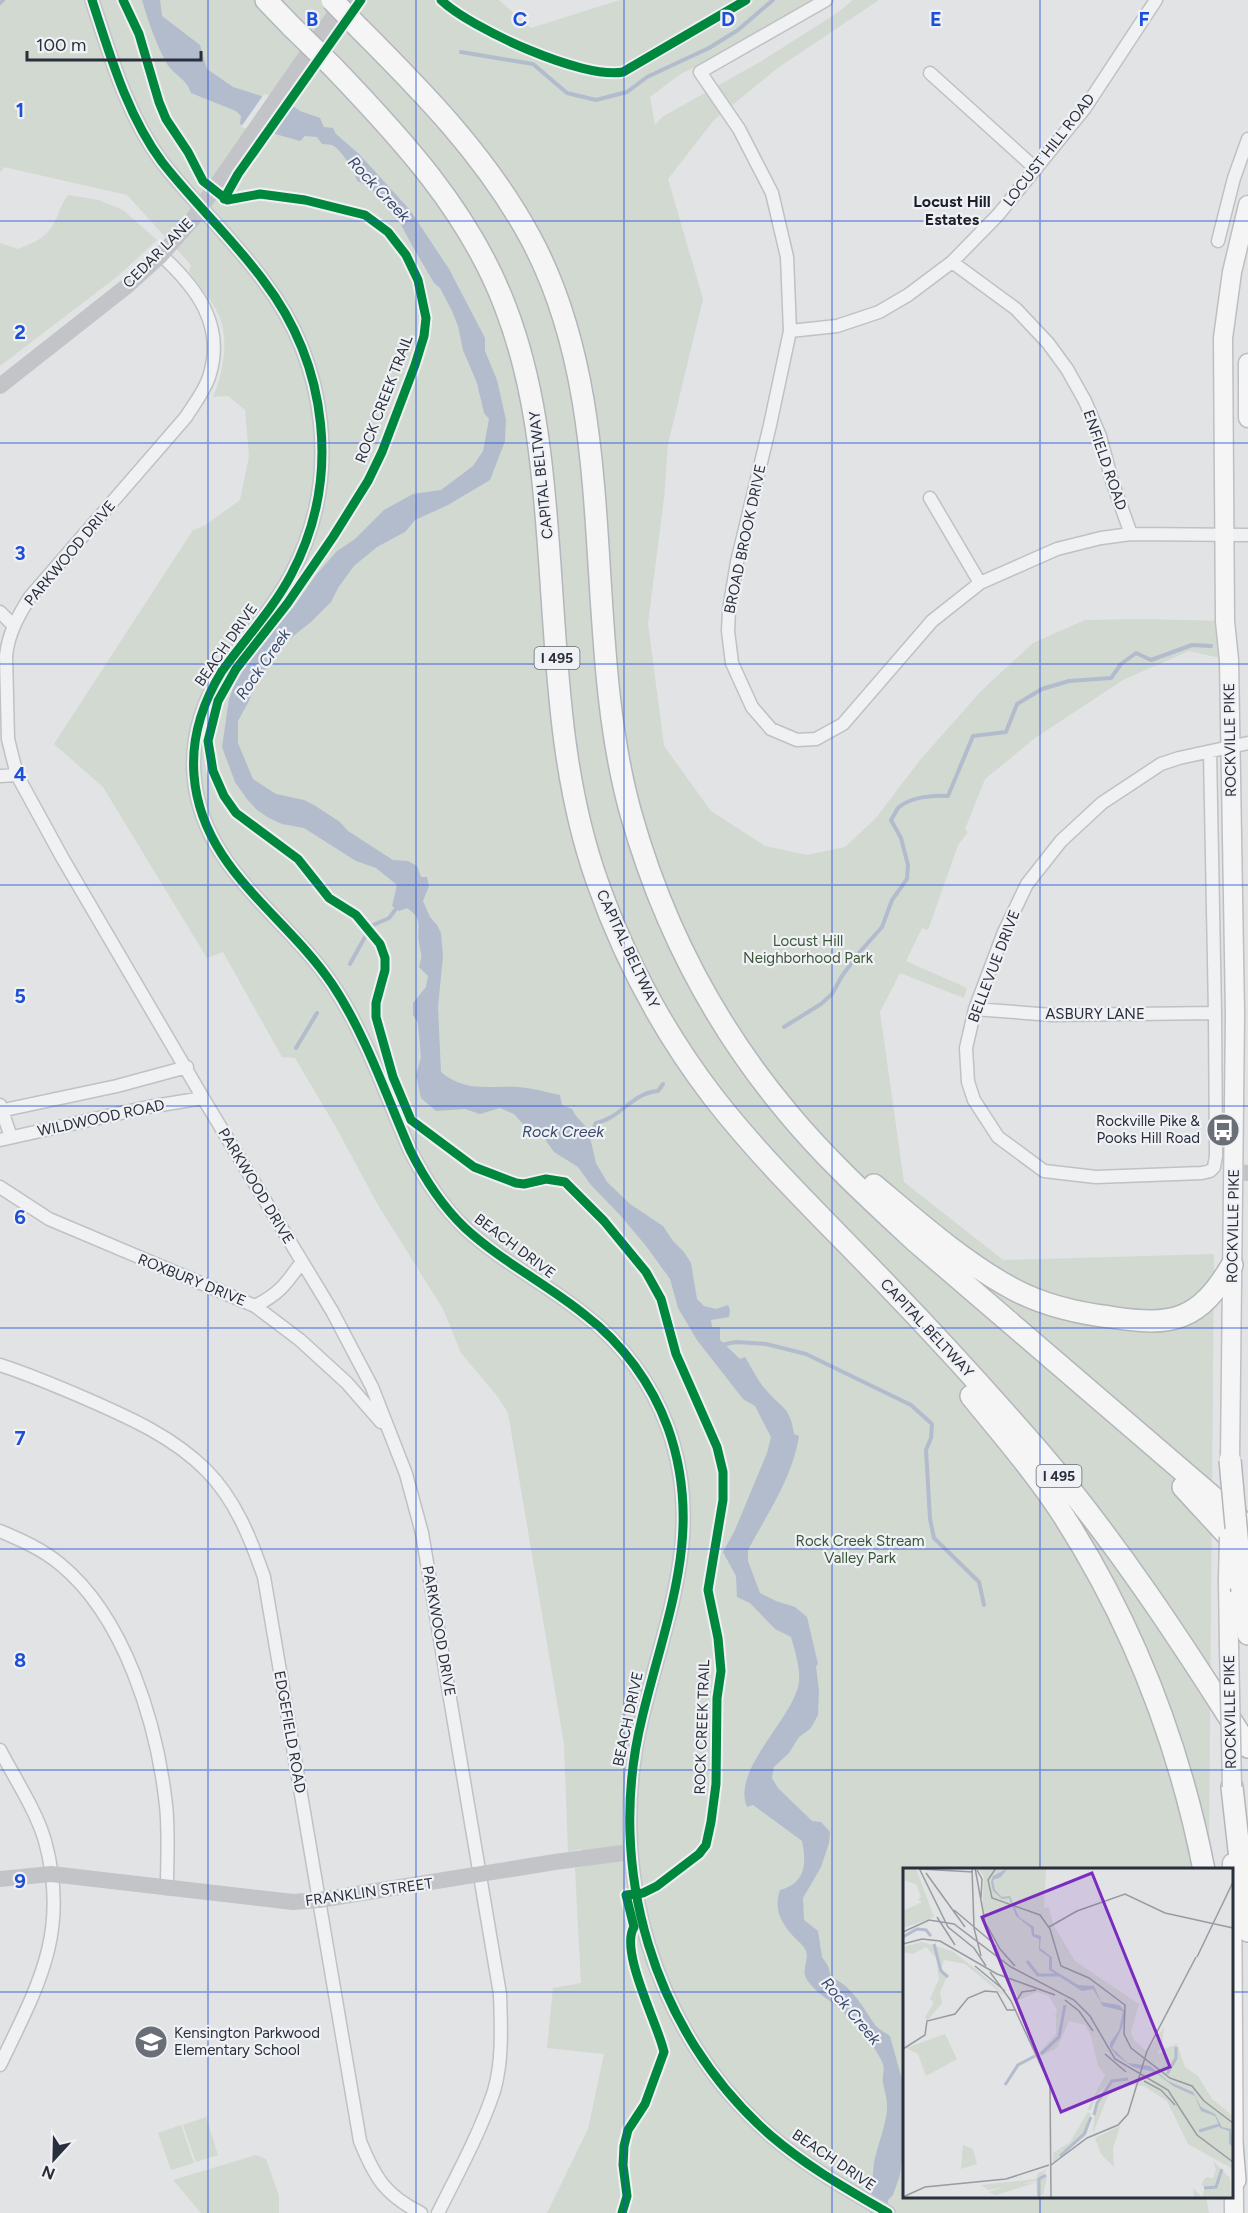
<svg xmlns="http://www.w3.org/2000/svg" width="1248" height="2213" font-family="Figtree,sans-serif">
<rect width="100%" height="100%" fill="#e1e3e5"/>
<path fill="#d1d9d1" d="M0,0h499l32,28 89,-28h191l-79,48 -53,27 -29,22 5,28 7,-8 98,-55 77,-49 16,-13h26l-100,67 -65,53 -46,59 35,120 -35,145 -4,54 -16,125 16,123 47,65 54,35 42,9 38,-8 31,-29 44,-58 62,-70 51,-47 52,-23 57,-1 83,2 4,39 -40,-9 -66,29 -88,58 -50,41 -20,50 3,3 -10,13 -30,85 -6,-2 -16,33 61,27 -3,10 -64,-25 -20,39 24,170 99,78 211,-6 -5,593 -16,22 -289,1v326l302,1 3,16h-662l41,-84 16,-75 -57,-6 6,-60 28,-5 -6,-115 8,-1 -2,-18 -13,3 -4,-108 -56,-331 -11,-17 -36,-43 -18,-44 -65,-104 -41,-76 -42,-71 -13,-1 -59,-105 -16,6 -104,-171 -49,-43 139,-214 11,-4 36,-26 9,-44 -4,-46 -17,-14 -15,1c10,-24 16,-54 7,-79 -7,-17 -21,-32 -31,-47l2,-6 -64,-70 -123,-28 -4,6z
M68,195l31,5 24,10 34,30 -39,36 -118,90v-123l18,6c14,-6 27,-10 35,-24 6,-10 7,-20 15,-30z
M206,2117l12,38 -22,7 -13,-37z
M181,2125l13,38 -23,7 -13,-37z
M256,2155l10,4 13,37v17h-78l-28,-33z"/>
<path fill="#b2bccd" d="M142,0h18l2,16 38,29 7,24 26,18 60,19 7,5 20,7 4,9 9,1 3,6 23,20 51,56 39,59 36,69v13l12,29 9,40 -1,21 -15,39 -42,25 -33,15 -10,12 -28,15 -23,19 -16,22 -7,14 -20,20 -24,19 -33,44 -4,14 -12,22v22l15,36 23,15 28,6 10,5 26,17 8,9 45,29 15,1 9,5 4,11h6l2,9 -6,15 7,16 7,8 4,8 2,23 -5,51 3,65c24,21 49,13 77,15 14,1 28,5 42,8l2,10 10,4 4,7 12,13 8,34 11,19 23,22 33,22 10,15 11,11 7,11 6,36 7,7 12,3 12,-4 2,5 -1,7 -18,3 1,7h8v13l20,19 5,-2c7,11 12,23 21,33 16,19 24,16 28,44l5,2c-6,41 -32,78 -51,114v11l12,32 16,8 19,6 12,10 11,47 -2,2 3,25 -1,24 -7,13 -12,9 -10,16 -15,14 -2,11 6,10 34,33 9,1 9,10 -1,11 -8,24 -18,31 1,22 14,11 4,26 6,9 3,11c21,9 32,30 44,48 3,4 11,8 15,11l14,51v59l-4,29 -7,20 -5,5 1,13h-19c2,-17 2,-34 4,-50 3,-16 14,-43 13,-58 0,-8 -3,-15 -4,-23 -1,-6 2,-12 0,-18 -8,-19 -32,-47 -49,-60 -10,-7 -20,-14 -27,-24 -7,-11 4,-21 -2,-31 -2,-4 -6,-7 -9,-10 -14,-14 -23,-29 -16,-49 25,-7 27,-25 22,-49l-49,-36 -6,2c-15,-37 41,-83 51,-120 4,-14 -3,-36 -7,-50l-16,-8 -25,-26 -13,-6 -1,-21 -13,-24 12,-22 32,-77 4,-16 -16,-31 -12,-7 -46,-59 -19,-32 -8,-29 -24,-33 -26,-31 -29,-30 -13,-18 -24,-15 -15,-21h-10l-15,-17 -14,-6 -20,6 -15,-5 -29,2 -15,-13 -5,-23 5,-18 -3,-34 -5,-8v-12l13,-16 2,-11 -9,-9c4,-15 2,-11 0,-24 -3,-15 6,-23 -12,-35l-8,3 -7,-5 5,-21 -21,-17 -20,-7 -52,-33 -22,-4 -13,-6 -12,-8 -10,-11 -12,-17 -13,-35 7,-48 7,-19 34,-48 22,-23 24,-34 21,-24 18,-12 29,-29 29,-16 28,-4 32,-24 10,-15 6,-32 -5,-6 -7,-30 -14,-33 -5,-24 -6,-15 -12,-23 -6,-5 -21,-36 -14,-26 -5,-9 -13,-10 -2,-8c-9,-4 -13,-10 -22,-13 -2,-9 -16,-32 -25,-36 0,0 -9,-1 -10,-1l-5,-7 -12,-1 -5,5 -60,-17 1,-8 -5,-5 -45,-18c-4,-14 -17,-18 -24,-29 -11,-20 -19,-43 -25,-64z"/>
<path fill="#e1e3e5" d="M264,94l29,8 -23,33 -29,-8z"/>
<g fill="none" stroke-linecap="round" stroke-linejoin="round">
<path stroke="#b2bccd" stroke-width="4" d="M0,3l3,-3
M461,52l72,12 34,29 29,7 31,-8 20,-15 62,-29 29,-18 35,-30
M350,964l21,-38 18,-8 10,-13
M784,1027l37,-23 11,-10 10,-18 16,-22 24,-27 10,-27 15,-21 1,-14 -7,-27 -10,-18c3,-4 5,-10 8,-13 12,-10 34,-12 49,-11l25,-60 33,-4 11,-28 25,-15 27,-8 42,-3 10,-14 15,-11 15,7 41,-15 19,1
M296,1048l21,-35
M588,1140l8,-17c23,-4 38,-31 62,-32l5,-7
M721,1345l15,-3 30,2 40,10 105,51 21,19 -1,14 -5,12 4,69 4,19 45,44 5,23"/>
<defs>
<path id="street" d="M826,0l-126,72 39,57 33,64 15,64 3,74 -20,94 -33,137 -8,48 -1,21 4,32 20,44 19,22 26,11 19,-1 27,-15 89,-103 48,-38 77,-34 44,-11 30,-4 117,1
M930,73l106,96
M1218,241l16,-63 14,-39
M161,255c35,32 65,70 48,122 -5,15 -15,27 -23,40l-156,180c-12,19 -22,37 -24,59l2,83 9,36 46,84 140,239 129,213 40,76 34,87 16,59 78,461c1,32 3,66 -6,97 -14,42 -36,82 -56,122
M952,262l64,47 32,34 19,26 18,32 15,35 12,45 19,53
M790,331l47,-5 42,-14 29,-17 44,-33 46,-47 87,-107 71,-108
M930,498l50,85
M0,612l13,13
M1210,752l5,261 1,143 -2,11 -4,4 -8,2 -106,4 -52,-6 -46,-34 -24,-37 -6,-18 -2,-34 9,-39 29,-77 23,-48 34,-43 41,-38 59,-39 18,-6 69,-15
M0,776l17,-1
M975,1009l77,6 163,-2
M0,1105l11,32
M0,1111l117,-25 70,-19
M0,1140l148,-33 55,-9
M0,1187l49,32 206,87 45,34 47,43 34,39
M255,1306c24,-12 31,-22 46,-43
M0,1365c31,10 59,22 89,35 41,18 84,37 117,70 29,29 45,69 58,107l96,564c15,37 25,54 61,72
M0,1531c21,9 42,18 60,33 65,53 97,160 106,241 3,27 1,56 1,83
M0,1750c15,29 36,60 45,91 25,91 -7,145 -45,224"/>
<path id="primary" d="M1248,363v55
M1230,1460l5,-446 -6,-354 -4,-39 -2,-283 9,-66 16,-67
M1228,1580l1,66
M1232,1863l2,350"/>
<path id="highway" d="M266,0l26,27
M359,28c64,64 127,128 171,209 94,173 49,391 101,577 31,110 84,212 157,299 38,46 83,87 127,128l333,286
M332,66c69,72 137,145 173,240 29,75 37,153 43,233 9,114 10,232 49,342 27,77 67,152 117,217 53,68 116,127 175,189 51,53 100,107 147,161 80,93 147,196 212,299
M874,1185c43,36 89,77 139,104 30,16 64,24 97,28 63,10 89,4 122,-52
M971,1396c31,38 63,75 90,116 70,108 118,231 143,358
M1183,1487l58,63
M1242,1591l6,43
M1232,1787l16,144
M1232,2144l3,36"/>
</defs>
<use href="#street" stroke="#bfc1c3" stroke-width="15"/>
<use href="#primary" stroke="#bebfc2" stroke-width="21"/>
<use href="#highway" stroke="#b3b6ba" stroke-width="24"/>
<use href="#street" stroke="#f0f1f3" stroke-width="12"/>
<path stroke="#c2c4c8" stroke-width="16" d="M92,0c18,55 35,115 70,162 32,41 70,76 101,118 65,85 79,199 28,295 -18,34 -46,64 -69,96 -19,31 -31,66 -28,104 7,93 90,138 138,209 33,49 54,111 78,166 14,28 32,56 55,78 37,34 82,56 120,87 38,29 67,69 83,113 37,104 -2,189 -26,290 -37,150 11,314 128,417 36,31 77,54 118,78
M0,386l127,-100 34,-31 32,-36 152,-219
M1233,1172l15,1
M0,1879l51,-5 242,28 26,-2 236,-38 75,-10"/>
<use href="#primary" stroke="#f5f5f6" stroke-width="18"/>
<use href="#highway" stroke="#f5f5f6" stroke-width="21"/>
<defs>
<path id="primary-bridge" d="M1228,1580l1,-43
M1229,1646l3,141"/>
<path id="highway-bridge" d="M332,0l27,28
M292,27l40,39
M1230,1460l12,131"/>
</defs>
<use href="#primary-bridge" stroke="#bebfc2" stroke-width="21" stroke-linecap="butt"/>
<use href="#highway-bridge" stroke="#b3b6ba" stroke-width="24" stroke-linecap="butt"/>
<use href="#primary-bridge" stroke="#f5f5f6" stroke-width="18"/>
<use href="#highway-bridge" stroke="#f5f5f6" stroke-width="21"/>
<defs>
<path id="cycleway" d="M92,0c18,55 35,115 70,162 32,41 70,76 101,118 65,85 79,199 28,295 -18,34 -46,64 -69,96 -19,31 -31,66 -28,104 7,93 90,138 138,209 33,49 54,111 78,166 14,28 32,56 55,78 37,34 82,56 120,87 38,29 67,69 83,113 37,104 -2,189 -26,290 -37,150 11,314 128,417 36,31 77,54 118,78
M123,0l16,34 20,68 7,17 22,33 15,29 24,19 33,-6 45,6 60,15 23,17 18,23 12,25 8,38 -2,18 -9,29 -33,87 -14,29 -35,56 -46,67 -51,65 -18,32 -10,40 5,30 11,25 12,17 62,46 31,39 27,17 24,29 5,14v12l-9,33v14l17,60 18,43 63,47 42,16 8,1 22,-5 19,3 39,39 42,51 15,27 15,55 41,93 6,25v28l-15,90 10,48 3,33 -4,27 -1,86 -5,38 -5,23 -7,9 -42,32 -14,7 -17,2 8,32c-15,24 24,97 30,125l-19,52 -17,26 -4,16 -1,19 4,31 -5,17
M441,0c29,28 142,80 182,72l123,-72
M224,199l14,-25 123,-174"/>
</defs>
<use href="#cycleway" stroke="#eff1f5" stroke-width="13"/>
<use href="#cycleway" stroke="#00873e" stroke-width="9"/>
</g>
<path fill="none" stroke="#1d4ed8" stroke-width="1.5" stroke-opacity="0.55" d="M208,0v2213M416,0v2213M624,0v2213M832,0v2213M1040,0v1870M0,221h1248M0,443h1248M0,664h1248M0,885h1248M0,1106h1248M0,1328h1248M0,1549h1248M0,1770h1248M0,1992h904M1232,1992h16M1040,2196v17"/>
<defs>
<symbol id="bus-disc" viewBox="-11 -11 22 22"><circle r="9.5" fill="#6a6e77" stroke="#eff1f5"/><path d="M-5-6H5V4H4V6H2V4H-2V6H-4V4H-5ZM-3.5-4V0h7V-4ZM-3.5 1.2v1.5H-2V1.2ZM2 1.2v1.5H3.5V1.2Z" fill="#fff"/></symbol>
<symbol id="school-disc" viewBox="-11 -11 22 22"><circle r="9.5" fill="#6a6e77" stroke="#eff1f5"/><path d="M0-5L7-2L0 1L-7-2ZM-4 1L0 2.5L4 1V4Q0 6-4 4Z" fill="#fff"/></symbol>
</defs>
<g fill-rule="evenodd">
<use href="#bus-disc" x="1204" y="1111" width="38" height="38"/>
<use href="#school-disc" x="132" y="2023" width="38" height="38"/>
</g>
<g text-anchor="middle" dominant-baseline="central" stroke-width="4.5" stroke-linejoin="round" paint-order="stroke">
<g fill="#eff1f5" stroke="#656974" stroke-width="1.5">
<rect x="534.5" y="647" width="45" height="22" rx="4.5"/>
<rect x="1036.5" y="1465" width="45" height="22" rx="4.5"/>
</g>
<g font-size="14" font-weight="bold" fill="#2a2f3c">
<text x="557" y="658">I 495</text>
<text x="1059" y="1476">I 495</text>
</g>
<g font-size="15" fill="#2a2f3c" stroke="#eff1f5">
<text transform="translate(1049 150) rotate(-52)">LOCUST HILL ROAD</text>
<text transform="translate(158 253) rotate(-45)">CEDAR LANE</text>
<text transform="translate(384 399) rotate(-69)">ROCK CREEK TRAIL</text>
<text transform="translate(1105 460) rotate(71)">ENFIELD ROAD</text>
<text transform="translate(541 475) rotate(-96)">CAPITAL BELTWAY</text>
<text transform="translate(745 539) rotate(-78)">BROAD BROOK DRIVE</text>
<text transform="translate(70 553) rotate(-50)">PARKWOOD DRIVE</text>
<text transform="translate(226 645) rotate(-55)">BEACH DRIVE</text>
<text transform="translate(1230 740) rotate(-91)">ROCKVILLE PIKE</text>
<text transform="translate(628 949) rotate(65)">CAPITAL BELTWAY</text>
<text transform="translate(994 966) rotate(-69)">BELLEVUE DRIVE</text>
<text x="1095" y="1014">ASBURY LANE</text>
<text transform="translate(101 1118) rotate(-12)">WILDWOOD ROAD</text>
<text transform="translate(256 1186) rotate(59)">PARKWOOD DRIVE</text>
<text transform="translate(1233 1226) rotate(-89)">ROCKVILLE PIKE</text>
<text transform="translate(515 1246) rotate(37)">BEACH DRIVE</text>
<text transform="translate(192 1280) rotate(22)">ROXBURY DRIVE</text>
<text transform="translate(927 1328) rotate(47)">CAPITAL BELTWAY</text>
<text transform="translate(439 1631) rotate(80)">PARKWOOD DRIVE</text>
<text transform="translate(1230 1712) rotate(-91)">ROCKVILLE PIKE</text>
<text transform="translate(628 1719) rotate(-78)">BEACH DRIVE</text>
<text transform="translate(702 1727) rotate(-88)">ROCK CREEK TRAIL</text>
<text transform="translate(290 1732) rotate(80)">EDGEFIELD ROAD</text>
<text transform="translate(369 1892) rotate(-8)">FRANKLIN STREET</text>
<text transform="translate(834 2160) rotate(34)">BEACH DRIVE</text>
</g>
<g font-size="15" fill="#3b5739" stroke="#eff1f5">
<text x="808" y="941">Locust Hill<tspan x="808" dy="17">Neighborhood Park</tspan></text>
<text x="860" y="1541">Rock Creek Stream<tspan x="860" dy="17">Valley Park</tspan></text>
</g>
<g font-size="15" fill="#2a2f3c" stroke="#eff1f5" text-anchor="end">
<text x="1200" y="1121">Rockville Pike &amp;<tspan x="1200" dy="17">Pooks Hill Road</tspan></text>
<text x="174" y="2033" text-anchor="start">Kensington Parkwood<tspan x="174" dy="17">Elementary School</tspan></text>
</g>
<g font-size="16" font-style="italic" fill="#394a6c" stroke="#eff1f5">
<text transform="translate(379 189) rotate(47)">Rock Creek</text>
<text transform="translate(263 664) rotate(-55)">Rock Creek</text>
<text x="563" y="1131">Rock Creek</text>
<text transform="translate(851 2011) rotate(50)">Rock Creek</text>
</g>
<g font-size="16" font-weight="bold" fill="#1c202d" stroke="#eff1f5">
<text x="952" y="201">Locust Hill<tspan x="952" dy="18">Estates</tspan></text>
</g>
</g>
<g transform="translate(903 1868)">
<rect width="330" height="330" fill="#e1e3e5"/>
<path d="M0,0h13l18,49 -31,11v-17l19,-9 -4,-2 3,-3 -5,-13 -13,-4zM75,0h68l-2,40 5,-1 4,17 22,37 64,43 -8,28 3,8 13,12 17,-25 -2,19 -5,7h-8h15v-4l13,-5 8,23 13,9 14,23 21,17v53l-45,-25 -21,-43 -23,-15 -22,-2 -14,12 -15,37 2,-28 15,-23 -14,14 -5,14h-4l18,-35 -7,-9 -7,-30 -6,-11 -16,-4 -12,27 -16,8 -2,-3 17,-19v-19l-6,-1h6l1,-4 -8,-14 -12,-4 -18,8 -37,-90 2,-33zM19,74l30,9 25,19 25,22 1,3 -38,-31 -21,-4 -4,12 8,3 -8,17 2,11 -15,18 -2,-4 9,-14 -4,-4 9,-20 -3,-21 -10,-11 -13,7 -10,-2v-5zM42,166l12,25 -31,17 -8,-22 -12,-6zM185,244l3,2 -4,20 -34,29v-10l17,-11zM217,258l-7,23 1,18 -13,-13 -6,-16zM60,277l10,4 4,15 -16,5zM310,293l17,17 1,20h-37l-1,-10 9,9 3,-9 -4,-4 5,-7 7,1 3,-8zM143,302l-4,7h5l-4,18h-6l-1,-14 -48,9 -7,-5 55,-6 2,-6zM132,315l-39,12 -8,-3 27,-8z" fill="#d1d9d1"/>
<path d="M105,0l-7,9 -8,3 2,10 7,7 8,-1 9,21 15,10v7l7,2 -1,12 12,9v12l26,16 16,1 7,16 18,3 5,5 1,6 -3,12 -10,20 16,15 22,3 18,15 25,11 8,15 14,7 7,13 9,2 2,19 -4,-5v-12l-9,-3 -5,-12 -14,-5 -6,-15 -22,-10 -18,-14 -22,-5 -17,-12 -6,-8v-4l9,-13 4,-19 -20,-5 -10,-17 -11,2 -33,-21v-13l-10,-7v-11l-7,-3 -1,-8 -15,-12 -7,-18 -7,1 -9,-8 -2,-9 2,-6z" fill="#b2bccd"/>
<path fill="none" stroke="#b2bccd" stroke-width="3" d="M0,69l14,-8 9,1 5,6M31,76l7,27 7,6M124,93l11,14h21M138,186l18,-17 6,-32M264,206l9,-16v-11M102,217l13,-20 17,-9M191,247l3,-12 15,-22 16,-2M296,263l20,-6M157,288l24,-22 7,-17M301,320l12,-1 6,-18M136,330v-19l7,-4"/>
<path fill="none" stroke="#989ba1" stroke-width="1.5" d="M16,0l29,59 26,21 12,18M69,0l2,60 7,28M72,0l10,54M93,0l-8,12 4,18 48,17 10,14 11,37 28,12 36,27 -1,29 7,14 39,30 22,8 12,15 29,22M17,1l53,3M74,2l5,9 -1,19M23,5l39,54M51,42l38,32M34,49l18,28M81,52l16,29 15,17M146,59l28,-16 48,-17 40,19 68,15M0,64l26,-12 25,4 57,43 63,33 16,16 25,43 53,31 29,45 36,27M0,76l19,-5 18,2 57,33 58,21M92,77l34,86M294,89l36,-75M72,98l30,25M87,104l21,29 39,84 1,113M114,132l5,-8 14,-2M162,132l14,11 14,20M0,181l22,-14 2,-14 28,-7 13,-16 17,-7 12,1 10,18h9M202,186l21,18M241,213l17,9 14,15M148,297l36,-27 31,-13 10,-11 19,-63 49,-94M0,329l22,-10 81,-8 43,-14"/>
<path fill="#7b2cbf" fill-opacity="0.15" stroke="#7b2cbf" stroke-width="3" d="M189,5l78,194 -109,45 -79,-195z"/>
<rect width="330" height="330" fill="none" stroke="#2a2f3c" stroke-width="3"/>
</g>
<g font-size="20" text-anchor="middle" font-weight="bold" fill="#1d4ed8" stroke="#eff1f5" stroke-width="4.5" stroke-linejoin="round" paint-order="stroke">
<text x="312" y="26">B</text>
<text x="520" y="26">C</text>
<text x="728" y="26">D</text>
<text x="936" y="26">E</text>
<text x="1144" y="26">F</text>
<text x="20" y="117">1</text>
<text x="20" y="339">2</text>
<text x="20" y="560">3</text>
<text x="20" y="781">4</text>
<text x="20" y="1003">5</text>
<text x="20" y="1224">6</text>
<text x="20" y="1445">7</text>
<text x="20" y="1667">8</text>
<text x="20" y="1888">9</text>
</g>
<g transform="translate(54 2159) rotate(202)" stroke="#eff1f5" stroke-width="4.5" paint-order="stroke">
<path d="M0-4.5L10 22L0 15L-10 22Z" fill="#2a2f3c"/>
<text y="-9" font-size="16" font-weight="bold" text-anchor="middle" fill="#2a2f3c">N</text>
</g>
<path d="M27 51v9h174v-9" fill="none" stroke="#2a2f3c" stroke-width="3"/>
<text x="36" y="51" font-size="18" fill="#2a2f3c" stroke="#eff1f5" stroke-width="4.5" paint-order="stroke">100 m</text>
</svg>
